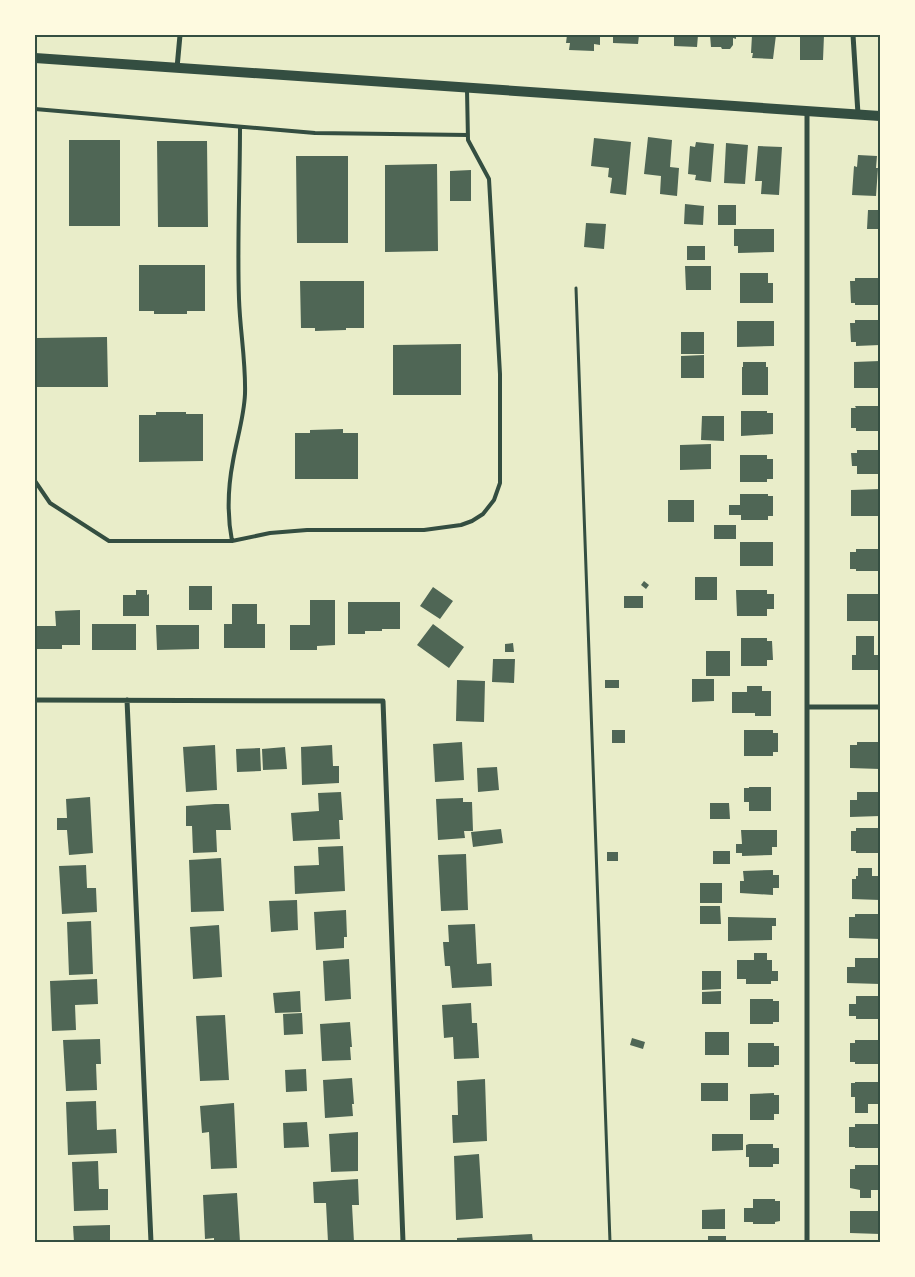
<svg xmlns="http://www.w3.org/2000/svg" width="915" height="1277" font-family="Commissioner,sans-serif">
<rect width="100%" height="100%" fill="#e9edc9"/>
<path fill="#4f6655" d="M567,35h33v10l-6,-1v7l-25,-1 1,-7h-4z
M613,35h26l-1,9 -25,-1z
M674,35h24l-1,12 -23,-1z
M710,35h26v4l-3,-1v7l-3,4h-8l-1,-2h-10z
M752,35h24l-3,24 -21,-1 1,-5h-2z
M800,35h24l-1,25h-23z
M648,137l24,3 -2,27 9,1 -2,28 -17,-2 1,-18 -17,-2z
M594,138l37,4 -5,53 -16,-2 2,-15 -4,-1 1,-9 -18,-2z
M69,140h51v86h-51z
M157,141h50l1,86h-50z
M696,142l18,2 -3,38 -16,-2 1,-5 -8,-1 2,-28 5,1z
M726,143l22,2 -3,39 -21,-1z
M758,146l24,1 -3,48 -18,-1 1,-13h-7z
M858,155l19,1 -1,12h2l-2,28 -24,-1 2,-29 3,1z
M296,156h52v87h-51z
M437,164l1,87 -53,1v-87z
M471,170v31h-21v-30z
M685,204l19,2 -1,19 -19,-1z
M718,205h18v20h-18z
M868,210h12v19h-13z
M586,223l20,1 -2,25 -20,-2z
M734,229h40v23l-36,1v-7h-4z
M687,246h18v14h-18z
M139,265h66v46h-18v3h-33v-3h-15z
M685,266h26v24h-25z
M740,273h28v10h5v20h-33z
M855,278h25v27h-25v-2h-4l-1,-22h5z
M300,281h64v47h-18v2l-31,1v-3h-14z
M855,320h25v25l-24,1v-4h-5l-1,-19h5z
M737,321h37v25l-37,1z
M681,332h23v22h-23z
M107,337l1,50h-71v-49z
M461,344v51h-68v-50z
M704,355v23h-23v-22z
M880,361v27h-26v-26z
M743,362h23v5h2v28h-26v-28h1z
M855,406h25v25h-24v-3h-5v-20h5z
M741,411h26v2h6v21l-32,2z
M156,412h30v2h17v47l-64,1v-47h17z
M702,416h22v25l-23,-1z
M343,429v4h15v46h-63v-46h15v-3z
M711,444v25l-31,1v-25z
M857,450h23v24h-23v-8h-5l-1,-13h6z
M740,455h27v4h6v20h-6v3h-27z
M880,489v27h-29v-26z
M740,494h28v2h5v20h-5v4h-27v-5h-12v-10h11z
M668,500h26v22h-26z
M714,525h22v14h-22z
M740,542h33v24h-33z
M856,549h24v22h-24v-2h-6v-17h6z
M695,577h22v23h-22z
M644,581l5,4 -3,4 -5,-4z
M189,586h23v24h-23z
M433,587l20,14 -13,18 -20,-13z
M136,590h11v5l2,-1v22h-26v-21h13z
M736,590h31v4h7v15h-7v7h-30z
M847,594h33v27h-33z
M624,596h19v12h-19z
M310,600h25v45l-18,1v4h-27v-25h20z
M348,602h52v27h-18v2h-17v3h-17z
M232,604h25v20h8v24h-41v-24h8z
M80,610v35h-18v4h-25l-1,-23h20l-1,-15z
M92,624h44v26h-44z
M433,624l31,23 -15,21 -32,-23z
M156,625h43v24l-42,1z
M856,636h18v19h6v15h-28v-15h4z
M741,638h26v3h5l1,19h-6v6h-26z
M513,643l1,9h-9v-8z
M706,651h24v25h-24z
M493,659h22l-1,24 -22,-1z
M692,679h22v22l-22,1z
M457,680l28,1 -1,41 -28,-1z
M605,680h14v8h-14z
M747,686h15v5h9v25h-16v-3h-23v-21h15z
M612,730h13v13h-13z
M744,730h29v3h5v19h-5v4h-29z
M462,742l2,38 -29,2 -2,-38z
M857,742h23v27l-30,-1v-23h7z
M215,745l2,45 -31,2 -3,-45z
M332,745l1,21h6v17l-37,2 -1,-38z
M285,747l2,22 -24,1 -1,-21z
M260,748l1,23 -24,1 -1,-23z
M497,767l2,23 -21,2 -1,-24z
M749,787h22v24h-22v-9h-5v-14h5z
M341,792l2,28h-4l1,19 -47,2 -2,-28 28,-2 -1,-18z
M857,792h23v24l-30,1v-17h7z
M90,797l3,56 -24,2 -2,-25h-10v-12h10l-1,-19z
M463,798v4h9l1,29h-9l1,7 -27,2 -2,-41z
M710,803h19l1,16h-20z
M215,804h14l2,26h-15l1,22 -24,1 -1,-27h-6v-20z
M856,828h24v25h-24v-2h-5v-20h5z
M501,829l2,14 -30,4 -2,-15z
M741,830h36v17h-5v8l-30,1v-3h-6v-9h6z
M343,846l2,45 -50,3 -1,-28 25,-1 -1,-18z
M713,851h17v13h-17z
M607,852h11v9h-11z
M466,854l2,56 -27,1 -3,-56z
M221,858l3,53 -33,1 -2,-52z
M86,865l1,23h9l1,24 -35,2 -3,-48z
M858,868h14v8h8v24l-28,-1v-20h4v-3h2z
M773,870v5h6v13h-6v7l-33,-2v-12h4l-1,-10z
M700,883h22v20h-22z
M297,900l1,30 -27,2 -2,-31z
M700,906h20l1,18h-21z
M346,910l1,27h-3v11l-28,2 -2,-38z
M855,914h25v25l-31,-1v-21h6z
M728,917l48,1v8h-4v14l-44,1z
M91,921l2,53 -24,1 -2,-53z
M475,924l2,40 14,-1 1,23 -40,2 -2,-22h-5l-2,-24h6l-1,-17z
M219,925l3,52 -29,2 -3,-52z
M754,953h13v7h5v11h6v10h-7v3h-25v-5h-9v-19h17z
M855,958h25v26l-33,-1v-16h8z
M349,959l2,40 -26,2 -2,-40z
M702,971h19v18l-19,1z
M97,979l1,25 -23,1 1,25 -24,1 -2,-50z
M300,991l1,21 -26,1 -2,-20z
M721,991v13h-19v-12z
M856,996h24v23h-24v-3h-7v-12h7z
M750,999h23v2h6v21h-6v2h-23z
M471,1003l1,20h5l2,35 -25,1 -1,-22 -9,1 -2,-33z
M302,1013l1,21 -19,1 -1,-21z
M225,1015l4,65 -29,1 -4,-65z
M350,1022l2,25h-2l1,13 -29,1 -2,-37z
M705,1032h24v23h-24z
M632,1038l13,4 -2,7 -13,-4z
M100,1039l1,25h-5l1,26 -31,1 -3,-51z
M855,1040h25v24h-25v-2h-5v-19h5z
M748,1043h26v3h5v19h-5v2h-26z
M306,1069l1,22 -21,1 -1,-22z
M352,1078l2,26h-2l1,12 -28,2 -2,-38z
M485,1079l2,62 -34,2 -1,-28h6l-1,-34z
M855,1082h25v22h-12v9h-13v-16h-4v-14h4z
M701,1083h27v18h-27z
M774,1093v2h5v19h-5v6h-24v-26z
M96,1101l1,29 19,-1 1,24 -49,2 -2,-53z
M234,1103l3,65 -26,1 -2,-37 -7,1 -2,-27z
M307,1122l2,25 -25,1 -1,-25z
M855,1124h25v24h-25v-1h-6v-20h6z
M358,1132v39l-27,1 -2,-38z
M712,1134h31v16l-31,1z
M749,1144h24v4h6v16h-6v3h-24v-10h-3v-12z
M479,1154l4,64 -27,2 -2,-64z
M98,1161l1,28h9v21l-34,1 -2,-49z
M855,1165h25v25h-9v8h-11v-8l-10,-2v-19h5z
M358,1179l1,26h-7l2,37h-26l-2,-39h-12l-1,-21z
M237,1193l3,49h-26v-4l-9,1 -2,-44z
M753,1199h22v2h5v20l-5,1v2h-22v-2h-9v-14h9z
M725,1209v20h-23v-19z
M850,1211h30v23l-30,-1z
M110,1225v17h-36l-1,-16z
M532,1234l1,8h-76v-4z
M708,1236h18v6h-18z"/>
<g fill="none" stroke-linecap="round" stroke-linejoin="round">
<path stroke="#344e41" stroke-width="3" d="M576,288l34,954"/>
<path stroke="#344e41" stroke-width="4" d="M35,109l280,24 153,2
M35,481l15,22 59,38h123l38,-8 37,-3h117l37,-5 11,-4 11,-7 11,-14 6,-17v-109l-11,-195 -21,-39 -1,-50
M232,541c-5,-26 -4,-54 1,-80 4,-23 11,-44 12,-67 1,-32 -5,-63 -6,-95 -2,-57 1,-115 1,-172"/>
<path stroke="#344e41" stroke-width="5" d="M853,35l5,79
M177,68l3,-33
M35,700l348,1 20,541
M127,700l24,542
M807,707h73
M807,1242v-1131"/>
<path stroke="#344e41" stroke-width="10" d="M35,58l845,58"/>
</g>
<rect width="915" height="1277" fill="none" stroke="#fefae0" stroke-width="72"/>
<rect x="36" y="36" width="843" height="1205" fill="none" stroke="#344e41" stroke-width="2"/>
</svg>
